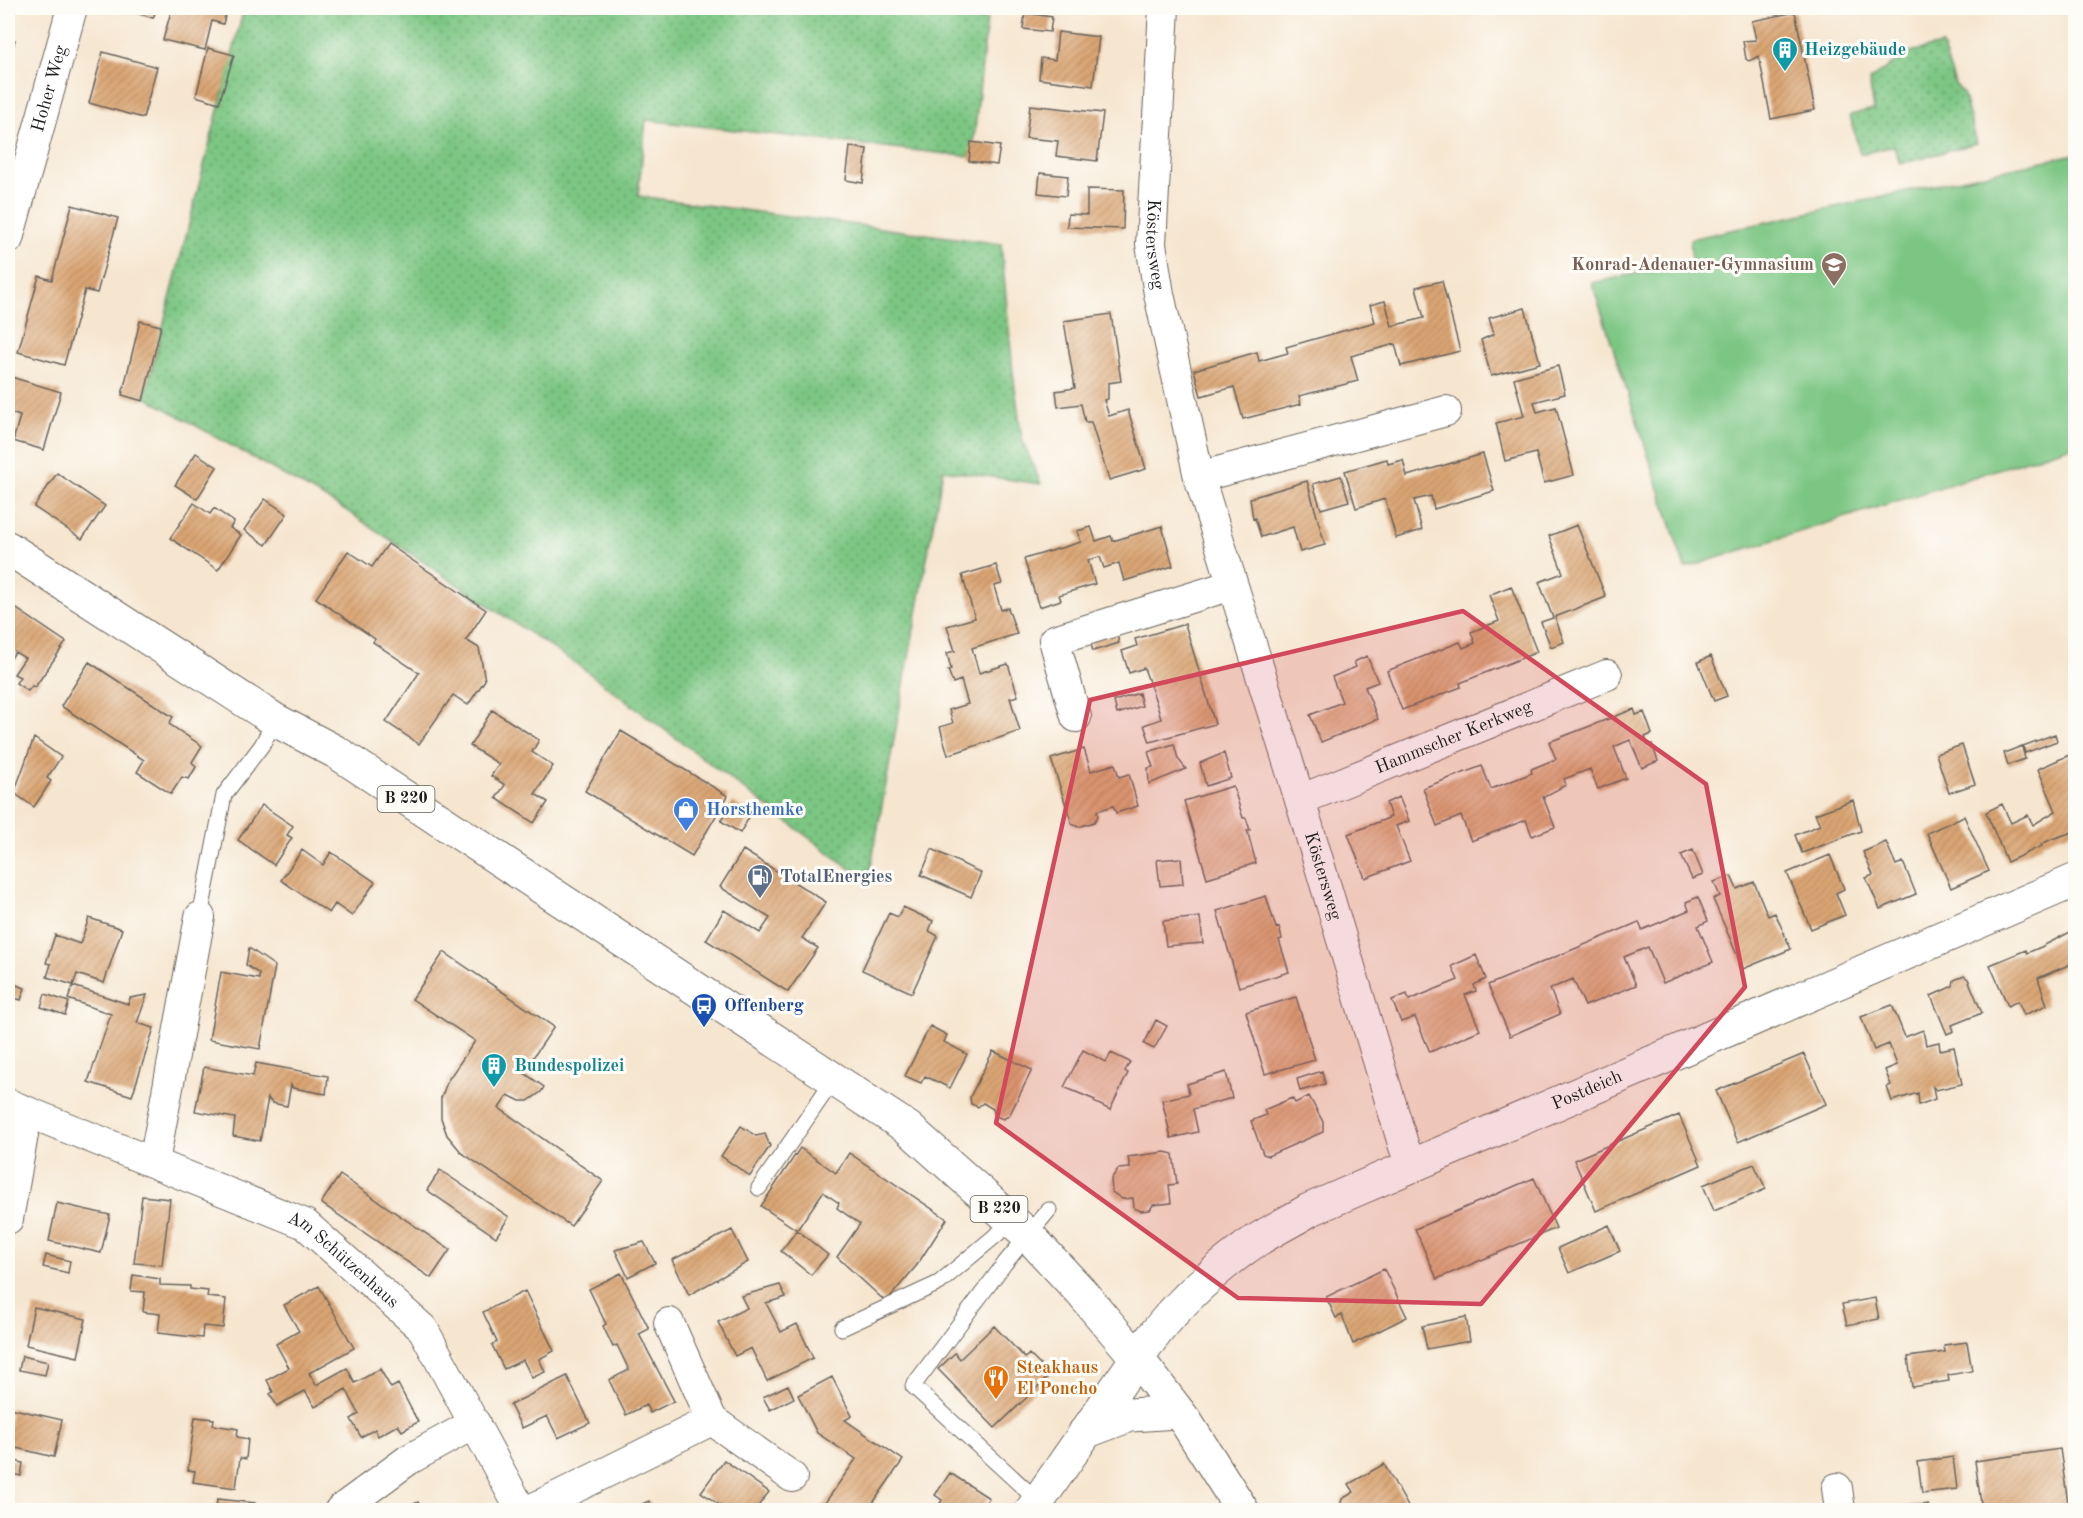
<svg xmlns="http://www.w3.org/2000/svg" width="2083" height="1518" font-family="'Old Standard TT',serif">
<defs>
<pattern id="grass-dots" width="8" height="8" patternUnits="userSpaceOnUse" patternTransform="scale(1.5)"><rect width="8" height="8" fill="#7cc683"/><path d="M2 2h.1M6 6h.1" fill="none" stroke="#65a06a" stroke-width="1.8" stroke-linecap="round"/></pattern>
<pattern id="building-hatch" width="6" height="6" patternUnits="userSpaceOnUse" patternTransform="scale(1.5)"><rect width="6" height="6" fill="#daa573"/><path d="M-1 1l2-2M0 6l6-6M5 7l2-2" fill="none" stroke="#ba8d63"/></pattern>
</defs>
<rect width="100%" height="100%" fill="#fdfcf7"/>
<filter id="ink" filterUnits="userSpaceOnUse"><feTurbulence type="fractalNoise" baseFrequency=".0167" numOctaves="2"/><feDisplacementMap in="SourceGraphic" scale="12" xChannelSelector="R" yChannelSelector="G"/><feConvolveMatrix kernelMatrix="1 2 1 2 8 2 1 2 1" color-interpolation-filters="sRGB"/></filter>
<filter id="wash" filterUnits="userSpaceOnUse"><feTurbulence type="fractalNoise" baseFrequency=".008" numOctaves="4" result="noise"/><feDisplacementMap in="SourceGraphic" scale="24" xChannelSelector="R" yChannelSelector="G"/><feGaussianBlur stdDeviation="1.35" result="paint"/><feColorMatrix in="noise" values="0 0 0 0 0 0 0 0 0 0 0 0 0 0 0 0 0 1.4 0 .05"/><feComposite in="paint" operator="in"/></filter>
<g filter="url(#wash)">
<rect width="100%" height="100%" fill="#f6e6d0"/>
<path fill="url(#grass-dots)" stroke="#4c7150" stroke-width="1.5" d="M244,8l744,1 -16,148 -326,-37 -8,76 363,48 12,128 9,67 19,45 -98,-14 -75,412 -283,-212 -241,-161 -199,-112z
M1942,45l13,39 8,9 14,50 -77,21 -6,-18 -34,8 -10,-39 24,-6 -5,-29 41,-28z"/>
<path fill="#7cc683" stroke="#4c7150" stroke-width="1.5" d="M2075,154v291l-390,123 -93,-285 100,-21 -2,-23z"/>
<g id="blocks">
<path fill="url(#building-hatch)" d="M121,8h36l-4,10z
M172,8h55l-4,16 -11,-3 -7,29 -42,-10z
M1795,12l20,98 -44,9 -12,-63 -10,5 -3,-2 -3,-18 13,-1 -4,-19z
M1025,13l27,4 -2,15 -27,-3z
M1058,32l41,5 -6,49 -54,-7 2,-21 14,2z
M8,38l7,2 -7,23z
M208,48l26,7 -15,48 -23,-7z
M103,52l54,15 -14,51 -54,-15z
M1030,105l73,8 -6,48 -41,-5 2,-15 -32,-3z
M971,142l29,4 -3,19 -28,-4z
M850,147l17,2 -4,34 -17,-3z
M1040,173l28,3 -2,20 -28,-3z
M1087,189l37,1 -1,39 -56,-2 1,-13 19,1z
M72,205l46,13 -21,75 -12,-3 -21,75 -46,-13 21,-76 13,4z
M1442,281l18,70 -59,15 -6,-22 -44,12 7,25 -59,15 2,8 -58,15 -9,-32 -33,9 -7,-26 63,-18 2,9 29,-8 -2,-6 89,-25 -5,-17 15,-4 7,25 32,-8 -8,-31z
M1525,308l15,55 -49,13 -10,-36 13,-6 -5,-16z
M1111,314l10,67 -13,2v16l-4,1 5,16 19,-6 18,59 -37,11 -18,-58h-6l-4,-18 -23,3 -2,-16 19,-3 -11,-67z
M140,321l21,5 -18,75 -21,-6z
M1558,366l7,28 -31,8 3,10 19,-5 18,68 -30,8 -8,-30 -31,8 -9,-38 28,-7 -10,-38z
M8,376l53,16 -17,58 -31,-9 7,-25 -12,-4z
M196,453l21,14 -20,32 -22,-14z
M1483,454l11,37 -60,18 -3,-13 -17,4 8,30 -26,8 -11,-39 -29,9 -11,-37 42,-12 1,5 15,-4 4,16z
M57,473l48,33 -23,33 -48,-32z
M1341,476l8,25 -28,8 -8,-25z
M1307,481l18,64 -25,7 -7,-25 -32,10 -6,-19 -2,1 -3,-21z
M265,499l22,15 -21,31 -22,-15z
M194,503l16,11 4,-6 20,14 -4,6 11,7 -23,35 -48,-32z
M1577,525l29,72 -51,20 9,25 -13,5 -10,-25 12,-4 -14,-36 24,-9 -14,-37z
M1162,526l11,40 -49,15 -5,-18 -15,5 -4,-11 -12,3 7,24 -36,11 2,5 -22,7 -15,-48 57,-17 -4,-11 14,-4 5,14 15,-5 2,5z
M388,544l98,66 -20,30 13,8 6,32 -17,25 -15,-10 -34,49 -33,-22 33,-49 -46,-31 2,-3 -59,-41 32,-47 24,16z
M996,565l6,19 -8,2 7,24 7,-2 9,26 -45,14 7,25 29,-9 10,32 -8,2 10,33 -72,24 -8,-28 13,-4 -4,-13 19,-6 -7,-24 -8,3 -5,-13 3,-1 -4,-16 8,-2 -8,-25 28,-8 -13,-43z
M1511,586l26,66 -77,31 1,4 -59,23 -15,-39 73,-29 3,6 12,-5 -4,-11 28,-11 -10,-26z
M11,605l55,37 -31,45 -3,-1 -4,5 -12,-8 4,-6 -6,-3 11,-16 -10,-6 -7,11v-53z
M1185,624l30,100 -65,18 -6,-17 17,-6 -5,-17 -12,-34 -15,5 -7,-22 15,-5 -2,-7z
M1116,630l3,13 -26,8 -4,-13z
M1367,656l11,26 -13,5 13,32 -57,23 -11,-27 32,-13 -10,-25 24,-10 -2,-5z
M1711,656l16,40 -13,5 -16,-39z
M89,662l84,55 -4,7 33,22 -10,16 4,5 -7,12 -7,-2 -11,17 -34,-22 7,-12 -83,-54z
M1139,693l3,13 -25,8 -3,-13z
M1634,709l2,6 8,-3 8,22 -7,3 3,8 4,-1 6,17 -16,7 -12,-28 -16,7 12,31 -28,11 -8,-20 -26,10 2,6 -23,12 12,30 -23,9 -6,-16 -55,21 -10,-25 -24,10 -14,-38 59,-22 9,23 41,-16 -1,-4 25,-10 -7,-17z
M492,710l47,30 -7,12 21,14 -18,28 13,8 -14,21 -38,-25 9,-13 -14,-9 8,-12 -29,-18z
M621,731l107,65 -36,60 -107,-65z
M2055,734l2,7 -32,12 -2,-7z
M34,738l27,19 -14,21 4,3 -17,26 -20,-14z
M1174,744l4,15 8,10 -37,15 -1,-16 5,-1 -5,-15z
M1962,745l13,39 -26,9 -13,-39z
M2022,746l3,13 -17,6 -4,-12z
M1084,749l7,22 24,-7 4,13 10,-3 9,32 -22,7 -3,-7 -16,5 1,5 -4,6 -16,5 -6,-3 -21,-65z
M2076,752v79l-24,8 -11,5 1,2 -35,16 -21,-50 16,-8 9,19 17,-8 5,10 23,-14 -18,-42z
M1224,753l7,25 -25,8 -6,-23z
M1233,786l10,32h3l4,12h-3l9,33 -49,15 -23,-77z
M1399,797l10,24 -13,5 14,35 -45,17 -17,-44 43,-17 -5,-14z
M1853,800l8,31 -59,22 -7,-18 25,-10 -5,-11z
M733,802l18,12 -11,19 -19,-12z
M262,805l31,21 -6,9 5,3 -18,27 -36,-25z
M1964,816l25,55 -38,17 -24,-55z
M1886,842l10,23 7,-3 13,32 -36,15 -14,-31 7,-3 -10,-23z
M932,849l49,24 -10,24 -50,-22z
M302,850l21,15 8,-13 44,30 -23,34 -17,-12 -6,9 -48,-33z
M743,850l83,52 -24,36 16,10 -30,44 -82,-52 18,-30 36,23 10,-15 -50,-31z
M1693,850l10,25 -11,4 -11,-24z
M1830,855l14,34 -8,4 9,22 -34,14 -24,-56z
M1181,858l2,26 -23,2 -3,-26z
M1731,876l6,13 17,-7 14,34 7,-3 16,36 -48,20 -30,-70 7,-3 -6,-14z
M1266,896l10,32 3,-1 3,12 -3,1 10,32 -50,15 -22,-76z
M1698,897l10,24 -10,5 15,36 -50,21 -15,-36 -24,10 12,28 -51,21 -12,-27 -23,10 10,25 -50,22 -22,-51 151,-63 3,8 47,-20 -3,-8z
M903,907l30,14 -4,10 9,5 -26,57 -50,-23 27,-57 9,4z
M1200,917l3,26 -37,3 -3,-25z
M89,918l33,11 -18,54 -27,-9 -4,11 -26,-8 4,-13 -5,-1 9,-28 25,9z
M2076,929v33l-38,16 9,27 -23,10 -6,-14 -10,5 -18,-41 36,-15 1,3 14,-6z
M249,948l26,18 -15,83 -51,-9 12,-68 38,7v-5l-13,-9z
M444,952l110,75 -31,45 21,15 -3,5 -13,9h-8l-12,-6 -9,13 104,73 -32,45 -109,-73 -15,-18 -6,-17v-20l7,-18 27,-39 -63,-42z
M1476,955l10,24 -12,6 2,6 -11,4 15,35 -50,22 -15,-35 -14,5 -9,-22 15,-6 2,6 49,-20 -6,-14z
M1964,976l4,3 14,34 -30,12 2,6 -7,3 -16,-38 22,-10 1,-6z
M8,982l17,6 -4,12 -13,-4z
M73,986l55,18 2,-6 17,-3 -10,28 17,5 -22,68 -44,-14 23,-68 -43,-15z
M45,994l24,8 -4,13 -24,-8z
M1296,997l19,63 -50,14 -19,-62z
M1892,1005l13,32 18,-7 3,15 13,-3 1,8 14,-3 8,37 -26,6 -3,-3 2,12 -16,6 -1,-12 -26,8 -5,-14 4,-2 -6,-15 12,-5 -8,-21 -15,6 -13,-33z
M1156,1020l11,6 -13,23 -10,-5z
M930,1026l17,9 -3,7 23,12 -17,34 -25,-12 -4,7 -16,-7z
M1083,1050l23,12 5,-9 19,9 -5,9 3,2 -18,37 -16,-8 1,-2 -31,-13z
M993,1051l39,19 -23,46 -6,3 -8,-3 -2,-7 -10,-6 -5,4 -7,-3 -1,-7z
M1804,1054l22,50 -88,38 -22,-51z
M256,1063l72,13 -2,18 -33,-6 -2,-3 -4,21 -15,-3 -4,-5 -8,43 -27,-5 2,-18 -40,-7 9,-44 49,9z
M1322,1071l3,13 -25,7 -3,-12z
M1226,1072l6,26 -39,11 5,23 -27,6 -9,-38 27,-6 -2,-10z
M1309,1096l14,26v10l-55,24 -5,-2 -12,-33 15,-6 -2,-5 28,-12 3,5z
M1679,1115l22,50 -105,46 -22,-51z
M741,1126l15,10 9,-2 5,12 -20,30 -29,-20z
M800,1148l36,25 13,-20 98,66 -30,46 -31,37 -49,-45 23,-33 -23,-16 2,-5 -16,-11 -26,38 -36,-24z
M1165,1152l8,2 4,30 -8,1 2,18 -18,2 -3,5 -9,1 -7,-3 -1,-10 -11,1 -10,-7 -1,-13 7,-10 12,-1 -2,-11z
M1754,1164l12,25 -52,22 -11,-26z
M440,1170l69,47 -13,20 -69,-47z
M340,1175l110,75 -19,28 -110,-75z
M1534,1178l22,50 -119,51 -22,-50z
M142,1196l28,3 -8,66 -28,-2z
M57,1203l53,12 -9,38 -52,-12z
M1609,1225l11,26 -51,22 -11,-25z
M732,1230l16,32 -59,33 -17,-35z
M797,1230l31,25 -17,20 -30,-24z
M644,1242l11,21 -27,14 -13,-27z
M46,1255l24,6 -2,12 -25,-6z
M1384,1269l23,48 -54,27 -11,-29 -6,3 -10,-21z
M621,1273l28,56 -10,5 35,67 -24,12 -4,-8 -20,10 -17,-35 20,-10 -12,-25 -4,2 -10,-21 3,-2 -17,-35z
M133,1275l27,4v6l30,1v3l18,2 -1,6 19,2 -3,29 -20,-2 -1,12 -44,-5 2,-19 -17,-2 2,-20 -14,-1z
M780,1285l6,12 -20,6 15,29 16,-8 16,34 -46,23 -16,-33 -16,8 -17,-34 29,-14 -6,-12z
M319,1286l35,62 -45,25 7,12 31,-17 8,15 25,-14 11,19 7,-4 20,38 -16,9 -4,-6 -20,11 -3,-7 -14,8 -10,-18 8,-5 -13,-25 -31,18 -10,-16 -28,15 -7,-12 3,-2 -6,-12 22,-12 -13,-24 23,-13 -15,-26z
M525,1291l29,60 -15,8 6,13 -13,6 -9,-18 -19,9 -12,-24 5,-3 -14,-30z
M1875,1298l4,21 -32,6 -5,-21z
M34,1307l52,12 -8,38 -52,-12z
M1466,1317l4,24 -43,8 -5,-23z
M994,1326l31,32 4,-4 21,21 -55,53 -57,-59 17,-16 5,6z
M1967,1342l5,29 -24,4 1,6 -37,6 -4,-30 37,-5 -1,-7z
M22,1356l26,6 -3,13 -26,-5z
M567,1376l23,47 -32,15 -11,-22 -25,12 -12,-23z
M832,1377l20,39 -7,4 58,40 -35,50h-48l36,-51 -39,-26 -19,-38z
M788,1385l6,13 -24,12 -7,-13z
M10,1408l52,12 -8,37 -46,-11z
M195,1417l19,2 -1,6 25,4 -1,8 11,2 -2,20 -6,-1 -4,30 -43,-6 2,-11 -7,-1z
M2060,1449l9,61h-87l-7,-49z
M1953,1457l4,32 -35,4 -4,-31z
M8,1459l15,4 -2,13 -13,-3z
M724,1460l45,32 -14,18h-28l-26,-18z
M1384,1464l26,46h-71l3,-11 12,-7 -5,-8z
M950,1473l39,25 -9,12h-44l6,-10 -7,-5z
M217,1499l38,4 -1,7h-38z
M649,1501l5,9h-25z
M418,1502l4,8h-21z
M1928,1504l1,6h-37v-1z"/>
</g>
</g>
<g filter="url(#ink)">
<use href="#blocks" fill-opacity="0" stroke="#68635b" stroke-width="1.5"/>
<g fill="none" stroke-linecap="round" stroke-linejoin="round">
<defs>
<path id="service" d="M200,917l24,-122 38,-50 13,-25
M759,1188l75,-109
M842,1328l97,-45 74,-62
M1038,1501l-125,-115 92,-123 44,-53"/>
<g id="minor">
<path id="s1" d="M1164,8l-13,236 8,50 40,183 101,323 104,347 9,20"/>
<path id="s2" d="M8,239l64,-231"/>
<path d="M1199,477l247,-66"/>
<path d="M1076,717l-22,-77 178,-55"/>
<path id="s3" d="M1300,800l307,-125"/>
<path id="s4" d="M8,1104l297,120 118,105 98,181"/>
<path d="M154,1162l46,-245"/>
<path d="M8,1219l19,-107"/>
<path d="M669,1323l43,97"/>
<path d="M1837,1488l3,22"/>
<path d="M340,1510l68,-50 67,-37"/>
<path d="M530,1510l182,-90 80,57"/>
</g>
<path id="tertiary" d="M1085,1432l45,-17 48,-3
M1032,1510l105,-152"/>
<g id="secondary">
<path id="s5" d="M1137,1358c29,-42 66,-79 107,-109 20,-15 44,-26 65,-39l767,-330"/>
</g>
<path id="primary" d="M8,548l267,172 61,32 572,376 119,106 54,58 56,66 49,64 56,88"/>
</defs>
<use href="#service" stroke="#68635b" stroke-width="17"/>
<use href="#minor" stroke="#68635b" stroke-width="32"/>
<use href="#tertiary" stroke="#68635b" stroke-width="35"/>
<use href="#secondary" stroke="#68635b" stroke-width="35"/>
<use href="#primary" stroke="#68635b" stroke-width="35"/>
<use href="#service" stroke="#fff" stroke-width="15"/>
<use href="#minor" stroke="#fff" stroke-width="30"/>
<use href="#tertiary" stroke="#fff" stroke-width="33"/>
<use href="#secondary" stroke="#fff" stroke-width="33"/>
<use href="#primary" stroke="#fff" stroke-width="33"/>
</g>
</g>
<path fill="#d1495b" fill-opacity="0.2" stroke="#d1495b" stroke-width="4.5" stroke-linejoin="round" d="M1463,611l243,173 39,203 -264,317 -243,-6 -242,-175 94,-423z"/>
<defs>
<symbol id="building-pin" viewBox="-11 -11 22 30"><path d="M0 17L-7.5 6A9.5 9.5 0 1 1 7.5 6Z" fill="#0f9aa8" stroke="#fdfcf7"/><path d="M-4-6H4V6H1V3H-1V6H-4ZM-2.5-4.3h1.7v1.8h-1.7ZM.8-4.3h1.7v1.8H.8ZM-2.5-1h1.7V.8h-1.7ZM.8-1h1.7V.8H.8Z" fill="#fff"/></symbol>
<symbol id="school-pin" viewBox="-11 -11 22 30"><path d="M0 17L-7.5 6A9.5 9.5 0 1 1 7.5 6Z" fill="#8d6e63" stroke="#fdfcf7"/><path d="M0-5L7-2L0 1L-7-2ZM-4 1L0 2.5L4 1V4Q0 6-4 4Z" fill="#fff"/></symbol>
<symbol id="shop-pin" viewBox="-11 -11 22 30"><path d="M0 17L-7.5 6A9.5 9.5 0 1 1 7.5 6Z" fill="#3f7fe0" stroke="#fdfcf7"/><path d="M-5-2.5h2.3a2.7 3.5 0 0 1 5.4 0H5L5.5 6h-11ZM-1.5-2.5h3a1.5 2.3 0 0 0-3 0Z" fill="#fff"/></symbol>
<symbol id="fuel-pin" viewBox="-11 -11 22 30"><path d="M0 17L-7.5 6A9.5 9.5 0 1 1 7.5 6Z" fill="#5c6f8a" stroke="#fdfcf7"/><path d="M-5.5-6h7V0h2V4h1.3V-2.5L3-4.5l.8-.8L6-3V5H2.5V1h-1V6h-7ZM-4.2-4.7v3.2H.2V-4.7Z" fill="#fff"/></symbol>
<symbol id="bus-pin" viewBox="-11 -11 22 30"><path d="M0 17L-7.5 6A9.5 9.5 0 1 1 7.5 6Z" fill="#1a4fb4" stroke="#fdfcf7"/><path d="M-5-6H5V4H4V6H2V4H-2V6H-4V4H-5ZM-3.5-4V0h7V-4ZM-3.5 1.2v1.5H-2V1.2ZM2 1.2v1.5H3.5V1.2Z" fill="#fff"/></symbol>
<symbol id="restaurant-pin" viewBox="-11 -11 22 30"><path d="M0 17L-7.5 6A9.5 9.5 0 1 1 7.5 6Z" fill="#e8710a" stroke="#fdfcf7"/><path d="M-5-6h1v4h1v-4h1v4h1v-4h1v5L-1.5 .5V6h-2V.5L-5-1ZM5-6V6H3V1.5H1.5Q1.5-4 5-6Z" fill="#fff"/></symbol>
</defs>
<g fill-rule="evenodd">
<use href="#building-pin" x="1770" y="35" width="30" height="40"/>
<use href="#school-pin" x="1819" y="250" width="30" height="40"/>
<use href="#shop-pin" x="671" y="795" width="30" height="40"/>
<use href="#fuel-pin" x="745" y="862" width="30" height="40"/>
<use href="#bus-pin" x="689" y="991" width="30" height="40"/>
<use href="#building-pin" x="479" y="1051" width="30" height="40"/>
<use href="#restaurant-pin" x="981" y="1363" width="30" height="40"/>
</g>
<g text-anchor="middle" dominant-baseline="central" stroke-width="6" stroke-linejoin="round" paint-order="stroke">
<g fill="#fdfcf7" stroke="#605f5e" stroke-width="1.5">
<rect x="377.5" y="786" width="57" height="26" rx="4.5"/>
<rect x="970.5" y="1196" width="57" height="26" rx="4.5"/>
</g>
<g font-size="16" font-weight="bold" fill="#1c1c1c">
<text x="406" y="799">B 220</text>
<text x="999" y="1209">B 220</text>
</g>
<g font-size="18" font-weight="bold" fill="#0d838f" stroke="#fdfcf7" text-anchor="start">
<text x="1804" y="50">Heizgebäude</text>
<text x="514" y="1066">Bundespolizei</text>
</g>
<g font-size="18" fill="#1c1c1c" stroke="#fdfcf7">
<text stroke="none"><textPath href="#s2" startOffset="156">Hoher Weg</textPath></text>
<text stroke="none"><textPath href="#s1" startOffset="237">Köstersweg</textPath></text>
<text stroke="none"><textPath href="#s3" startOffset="166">Hammscher Kerkweg</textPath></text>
<text stroke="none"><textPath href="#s1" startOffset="892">Köstersweg</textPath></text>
<text stroke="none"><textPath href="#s5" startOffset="532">Postdeich</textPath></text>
<text stroke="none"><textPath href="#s4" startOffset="372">Am Schützenhaus</textPath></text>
</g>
<g font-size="18" font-weight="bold" fill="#785e54" stroke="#fdfcf7" text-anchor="end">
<text x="1814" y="265">Konrad-Adenauer-Gymnasium</text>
</g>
<g font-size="18" font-weight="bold" fill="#366cbe" stroke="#fdfcf7" text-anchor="start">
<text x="706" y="810">Horsthemke</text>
</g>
<g font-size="18" font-weight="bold" fill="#4e5e75" stroke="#fdfcf7" text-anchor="start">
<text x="780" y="877">TotalEnergies</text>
</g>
<g font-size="18" font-weight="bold" fill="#164399" stroke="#fdfcf7" text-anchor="start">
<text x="724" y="1006">Offenberg</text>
</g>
<g font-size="18" font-weight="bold" fill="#c56008" stroke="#fdfcf7" text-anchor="start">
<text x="1016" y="1368">Steakhaus<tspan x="1016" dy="21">El Poncho</tspan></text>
</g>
</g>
<rect width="2083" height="1518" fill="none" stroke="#fdfcf7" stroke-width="30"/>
</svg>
